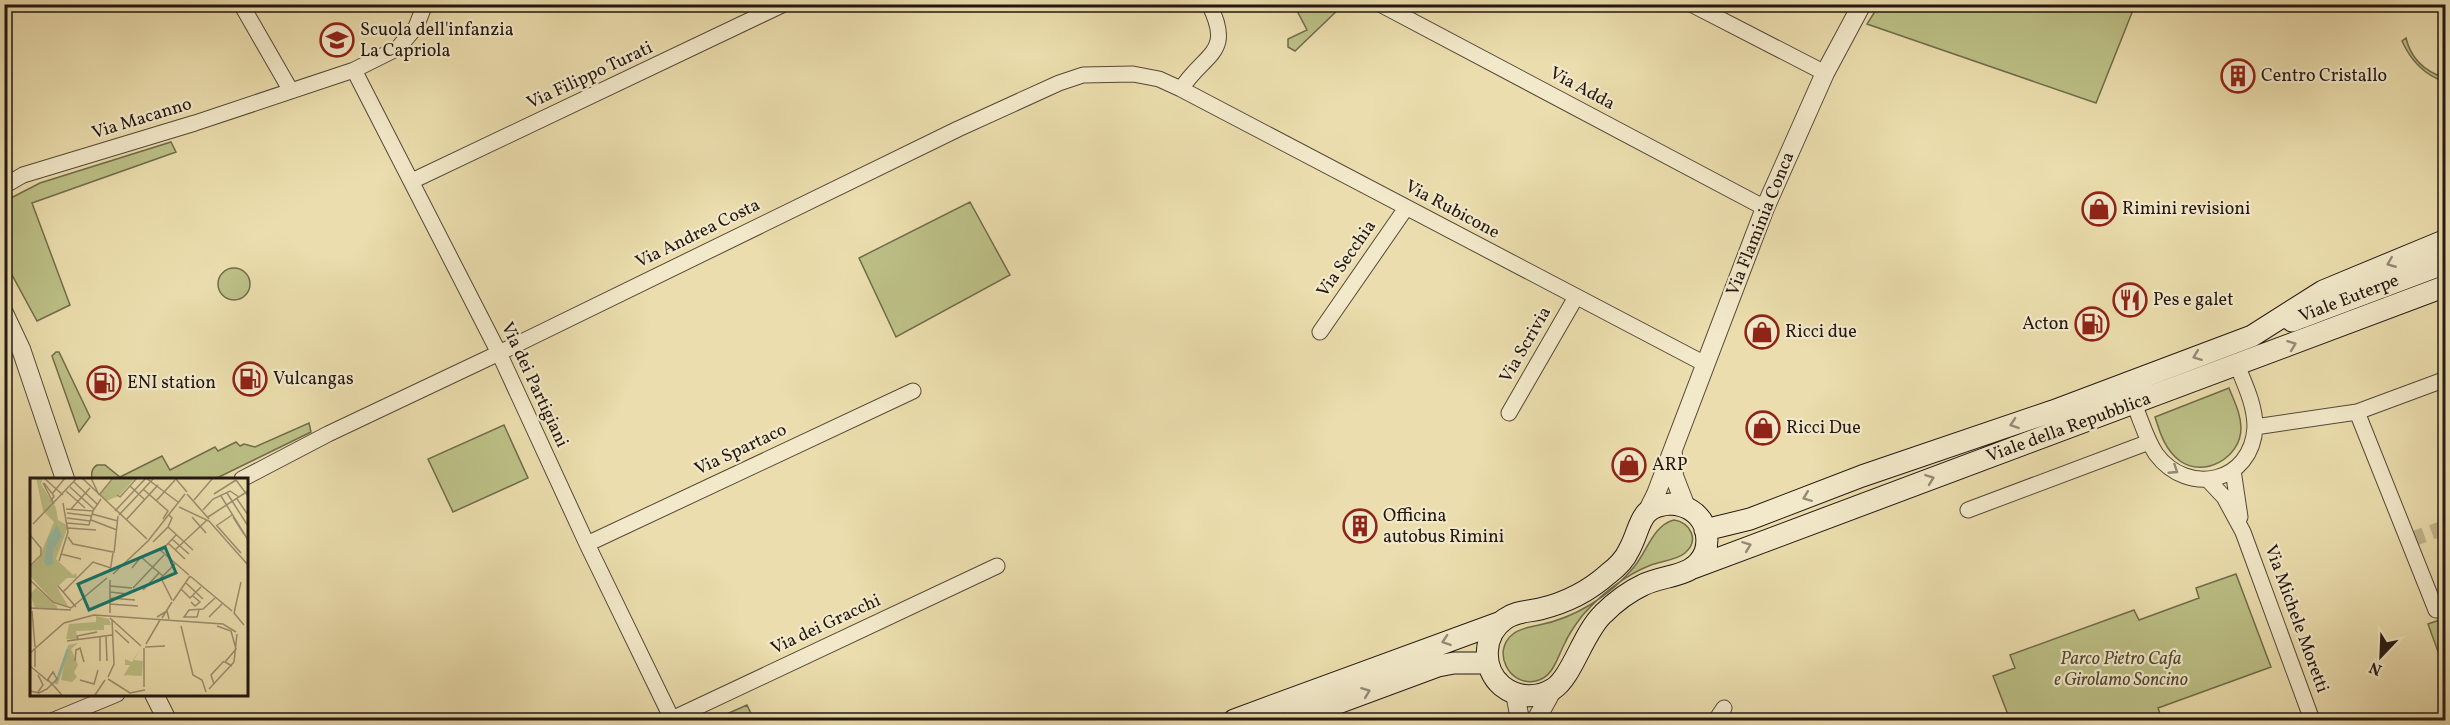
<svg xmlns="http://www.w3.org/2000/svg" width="2450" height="725" font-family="Vollkorn,serif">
<rect width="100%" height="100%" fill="#ebddad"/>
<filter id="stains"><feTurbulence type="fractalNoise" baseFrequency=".00333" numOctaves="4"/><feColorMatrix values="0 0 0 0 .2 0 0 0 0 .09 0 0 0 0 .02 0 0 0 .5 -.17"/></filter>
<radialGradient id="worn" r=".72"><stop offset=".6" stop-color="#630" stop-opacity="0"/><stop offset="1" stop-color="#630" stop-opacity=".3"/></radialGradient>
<path fill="#bcc086" stroke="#706c4c" stroke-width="1.5" d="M1294,5h49l-48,46 -7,-4v-8l19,-9z
M1879,5v-1l256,1 -39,98 -229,-79z
M2406,38c5,21 20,34 39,40v4c-21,-7 -34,-21 -43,-41z
M171,142l5,10 -144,51 38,102 -33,16 -32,-59v-61l35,-18z
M970,202l40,73 -114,62 -37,-79z
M218 284a16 16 0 1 1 32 0a16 16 0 1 1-32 0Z
M56,352h3l31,65 -11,15 -27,-76z
M2229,388c5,13 12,26 12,40 0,30 -37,50 -61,33 -15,-11 -20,-28 -25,-44z
M309,423l2,9 -96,47h-123c-1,-6 0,-11 5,-14h8l15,12 42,-21 8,14 45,-23 3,4 18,-9 4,4 4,-2 11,3z
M504,425l24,53 -75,34 -25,-53z
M1674,520c16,2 26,20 11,33 -8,7 -24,8 -34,12 -26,10 -51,30 -69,51 -6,8 -13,17 -17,27 -8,14 -11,34 -29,38 -27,6 -45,-30 -23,-47 7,-6 17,-7 26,-9 36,-7 71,-29 95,-58 13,-15 19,-42 40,-47z
M2236,574l35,93 -113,41 4,12h-152l-17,-44 22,-8 -5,-13 124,-45 5,10 60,-22 -3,-10z
M2445,618v53l-17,-47z
M747,705l7,15h-41z"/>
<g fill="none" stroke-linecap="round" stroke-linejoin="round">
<path stroke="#c3b58e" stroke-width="15" stroke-dasharray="15 8" stroke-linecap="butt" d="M2410,540l36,-13"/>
<defs>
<path id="minor" d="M241,4l50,87
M1380,4l385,204
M1691,4l134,69
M354,70l145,283 88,191 85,175 325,-153
M1181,89c24,-37 53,-35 28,-85
M412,181l372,-177
M4,186l19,-11 172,-52 159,-53 44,-22 18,-21 9,-23
M1320,332l86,-124
M2134,404c7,16 12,35 22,50 32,43 96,29 99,-27 0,-22 -10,-42 -18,-62
M2357,412l89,-33
M1509,413l67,-116
M2255,427l102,-15 79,198
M2233,470l7,47
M242,479l86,-45 171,-81 459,-224 101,-46 24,-8 50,-1 26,5 22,10 524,275
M2208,480l16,17 19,35 69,188
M1968,510l181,-68
M587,544l326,-153
M54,720l63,-26
M1716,720l8,-12"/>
<path id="tertiary" d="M4,313l17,36 44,130
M1673,454l1,22 12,31
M1646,514l10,-20 109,-286 60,-135 37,-69
M1515,693l5,27
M154,694l13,26
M1536,720l17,-31"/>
<path id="secondary" d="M2292,321l154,-58
M1671,504c14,1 27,8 33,21 3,8 4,18 1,27 -10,26 -40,22 -62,33 -13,6 -29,18 -40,29 -20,19 -31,63 -50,75 -16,10 -36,9 -51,-3 -21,-18 -19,-52 3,-67 11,-8 23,-7 35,-10 25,-6 49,-18 68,-35 8,-6 17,-15 21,-24 13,-23 8,-44 42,-46z
M1705,530l45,-11 112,-43 191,-65 199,-75 71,-45 123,-51
M1693,568l753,-282
M1234,720l267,-98
M1292,720l146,-54 16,-3h34"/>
</defs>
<use href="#minor" stroke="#554838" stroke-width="17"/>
<use href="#tertiary" stroke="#554838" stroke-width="20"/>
<use href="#secondary" stroke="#231711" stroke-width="23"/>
<use href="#minor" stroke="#f2e9ca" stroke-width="15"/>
<use href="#tertiary" stroke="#f2e9ca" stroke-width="18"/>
<use href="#secondary" stroke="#f2e9ca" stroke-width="21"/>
</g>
<defs><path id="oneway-chevron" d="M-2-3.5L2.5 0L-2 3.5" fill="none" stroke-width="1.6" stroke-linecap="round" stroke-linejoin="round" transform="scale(1.5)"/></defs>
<g stroke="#958a77">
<use href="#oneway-chevron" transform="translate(2391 263) rotate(158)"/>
<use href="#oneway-chevron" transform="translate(2292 345) rotate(-21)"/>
<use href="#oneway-chevron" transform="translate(2197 356) rotate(159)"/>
<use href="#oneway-chevron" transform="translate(2014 424) rotate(161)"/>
<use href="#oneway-chevron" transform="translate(2174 470) rotate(33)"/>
<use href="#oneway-chevron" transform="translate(1930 479) rotate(-20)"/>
<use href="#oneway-chevron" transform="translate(1807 497) rotate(159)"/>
<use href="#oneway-chevron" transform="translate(1747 546) rotate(-21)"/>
<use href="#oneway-chevron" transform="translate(1446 641) rotate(161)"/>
<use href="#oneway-chevron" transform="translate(1366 692) rotate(-21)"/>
</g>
<defs>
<symbol id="school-ring" viewBox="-11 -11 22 22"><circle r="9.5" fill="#f2e9ca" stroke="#8f2418" stroke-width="1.5"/><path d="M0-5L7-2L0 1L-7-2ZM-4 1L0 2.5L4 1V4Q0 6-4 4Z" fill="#8f2418"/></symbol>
<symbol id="building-ring" viewBox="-11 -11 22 22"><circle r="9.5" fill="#f2e9ca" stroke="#8f2418" stroke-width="1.5"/><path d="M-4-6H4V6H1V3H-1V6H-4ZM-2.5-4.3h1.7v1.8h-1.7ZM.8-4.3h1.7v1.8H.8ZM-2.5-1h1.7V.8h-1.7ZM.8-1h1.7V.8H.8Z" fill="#8f2418"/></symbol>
<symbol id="shop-ring" viewBox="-11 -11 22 22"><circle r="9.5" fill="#f2e9ca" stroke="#8f2418" stroke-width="1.5"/><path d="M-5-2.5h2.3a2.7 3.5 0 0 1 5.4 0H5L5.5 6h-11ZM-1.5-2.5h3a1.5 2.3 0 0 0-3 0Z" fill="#8f2418"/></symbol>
<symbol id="restaurant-ring" viewBox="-11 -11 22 22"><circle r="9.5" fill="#f2e9ca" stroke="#8f2418" stroke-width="1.5"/><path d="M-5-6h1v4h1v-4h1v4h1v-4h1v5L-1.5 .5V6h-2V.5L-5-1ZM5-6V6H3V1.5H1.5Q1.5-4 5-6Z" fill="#8f2418"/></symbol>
<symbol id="fuel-ring" viewBox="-11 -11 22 22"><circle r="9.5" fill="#f2e9ca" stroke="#8f2418" stroke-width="1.5"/><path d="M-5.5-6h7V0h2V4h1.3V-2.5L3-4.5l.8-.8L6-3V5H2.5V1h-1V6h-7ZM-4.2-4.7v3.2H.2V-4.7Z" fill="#8f2418"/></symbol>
</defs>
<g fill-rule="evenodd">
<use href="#school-ring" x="318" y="21" width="38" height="38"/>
<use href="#building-ring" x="2219" y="57" width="38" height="38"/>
<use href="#shop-ring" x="2080" y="190" width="38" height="38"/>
<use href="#restaurant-ring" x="2111" y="281" width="38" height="38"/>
<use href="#fuel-ring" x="2073" y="305" width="38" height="38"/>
<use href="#shop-ring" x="1743" y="313" width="38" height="38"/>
<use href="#fuel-ring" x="231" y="360" width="38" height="38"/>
<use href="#fuel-ring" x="85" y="364" width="38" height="38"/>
<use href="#shop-ring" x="1744" y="409" width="38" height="38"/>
<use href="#shop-ring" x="1610" y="446" width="38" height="38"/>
<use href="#building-ring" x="1341" y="507" width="38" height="38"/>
</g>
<g text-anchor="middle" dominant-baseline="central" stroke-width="4.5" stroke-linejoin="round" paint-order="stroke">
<g font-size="18" fill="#231711" stroke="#f2e9ca" text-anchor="start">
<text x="360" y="30">Scuola dell'infanzia<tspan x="360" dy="21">La Capriola</tspan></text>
<text x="2261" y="76">Centro Cristallo</text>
<text x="2122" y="209">Rimini revisioni</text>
<text x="2153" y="300">Pes e galet</text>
<text x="2069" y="324" text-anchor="end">Acton</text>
<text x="1785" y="332">Ricci due</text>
<text x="273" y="379">Vulcangas</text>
<text x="127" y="383">ENI station</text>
<text x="1786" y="428">Ricci Due</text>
<text x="1652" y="465">ARP</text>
<text x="1383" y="516">Officina<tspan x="1383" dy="21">autobus Rimini</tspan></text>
</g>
<g font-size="18" fill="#231711" stroke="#f2e9ca">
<text transform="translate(590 76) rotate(-25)">Via Filippo Turati</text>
<text transform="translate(1582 89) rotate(28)">Via Adda</text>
<text transform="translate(142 119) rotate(-17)">Via Macanno</text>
<text transform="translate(1452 210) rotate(28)">Via Rubicone</text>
<text transform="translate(1761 224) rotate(-68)">Via Flaminia Conca</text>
<text transform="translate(698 234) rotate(-26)">Via Andrea Costa</text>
<text transform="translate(1347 259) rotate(-55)">Via Secchia</text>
<text transform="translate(2349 299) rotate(-21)">Viale Euterpe</text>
<text transform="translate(1526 345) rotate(-60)">Via Scrivia</text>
<text transform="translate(534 385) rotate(65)">Via dei Partigiani</text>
<text transform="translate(2069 428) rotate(-20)">Viale della Repubblica</text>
<text transform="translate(741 450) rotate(-25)">Via Spartaco</text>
<text transform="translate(2296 619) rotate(70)">Via Michele Moretti</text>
<text transform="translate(826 625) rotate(-25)">Via dei Gracchi</text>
</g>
<g font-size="18" font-style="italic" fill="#514a34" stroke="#f2e9ca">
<text x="2121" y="659">Parco Pietro Cafa<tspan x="2121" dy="21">e Girolamo Soncino</tspan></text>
</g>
</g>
<g transform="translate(30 478)">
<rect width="218" height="218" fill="#ebddad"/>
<path d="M6,0h7l-2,6 15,24 2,12 10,6 -12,33 17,16 3,-2 1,5h-10l-10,9 11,19 -15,-5 -23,-25v-9l8,-7 16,-38 -11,-11zM84,0h21l-16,18 -13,5 -6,-7zM6,110l21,18v4l-22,-2 -5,-14zM66,138l13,3 2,6h-7v5l-28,1 1,9 -11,-1 3,-15 27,-2zM48,165l-7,6 7,16 -4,7 3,5 -5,5 -11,-2 7,-35zM111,170l-7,12 9,1 -1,15 -18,-1 -6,10 12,-20h-5v-6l7,3z" fill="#bcc086"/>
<path d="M27,47l5,11 -9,14v14l-6,2 -3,-4 4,-24z" fill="#99bca7"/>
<path fill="none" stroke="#99bca7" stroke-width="3" d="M26,206l12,-35"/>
<path fill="none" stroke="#9b8e6f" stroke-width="1.5" d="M52,0l65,61M61,0l8,17M116,0l32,24M145,0l12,14M15,1l18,16M206,2l12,16M44,4l24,23M13,5l11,21M14,5l10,13 -3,5M100,8l14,13M40,9l24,22M113,11l25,22 -5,8M36,13l19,17M197,15l21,33M22,16l13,-16M157,16l22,25M184,16l22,-14M69,17l14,-17M87,17l3,2 17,-19M191,18l27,44M207,21l11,16M164,22l19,-22M126,23l19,-21M149,29l30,14 39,44M36,31l27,2 8,-12M41,31l19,-21M173,32l10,-11 17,-8 9,6M85,33l31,-33M37,35l25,3M62,36l26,7M89,37l35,-37M162,39l14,16M178,39l40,-26M203,39l11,17M37,40l23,3M61,42l26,10M96,42l32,-35M37,45l22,2 4,-14M3,46l44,-46M186,48l16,-11M187,48l24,27M138,49l25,23M38,50l28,2M0,57l11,13v7l-11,11M38,59l5,7 40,8M142,61l17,15M123,64l15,-15 4,-9 -3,-3M138,65l17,16M129,71l30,26M145,72l32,-30M131,73l15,-16M84,75l4,-37M31,76l20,5M29,83l9,-29 -5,-29M102,90l9,-11 22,19M80,94l3,-19M83,96l35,-33 37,-47M160,98l42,35M0,102l23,22 18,6 36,-30M80,102v33M211,104l-7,31 10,12M156,105l17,16M28,108l18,21M80,108l22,2M103,110l31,-33M151,111l9,9 11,-11M113,112l16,-17M33,114l30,-30 18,6M80,114l18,2M80,120l25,2M142,122l-11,-22 14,-14M143,123l17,-25M161,124l4,4 5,-4 -7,-6M79,126l29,2M0,130l41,2M169,132l-2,7h-13l5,-7 14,-1 12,-11M2,133l3,36M127,139l10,-6 2,8M179,139l13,-13M80,140l31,28M132,140l10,-16M151,148l12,49 9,5 4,12M187,148l14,5 5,18 -11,13 7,4M85,152l14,13M76,158l1,25M48,162l-1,-4 20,-4M37,163l45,-6M116,166l14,-24M115,169l20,-1M5,170v19M0,175l34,-30 30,-8 129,9 13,8M45,183l1,-11 4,-2 4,14M70,183v-24M204,184l3,-28M0,188l18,15M78,199l6,-13 -2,-45M78,201l22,14 15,-3M50,202l14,4 4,-14M184,206l-3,-9 13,-14M114,209v-39M179,211l25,-27M0,213l9,2 8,-4 10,-10 -4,-7 -5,7 1,2 5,5 7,8 1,1M8,214l5,-7 -5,-10M65,217l10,-15"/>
<path fill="#0f766e" fill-opacity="0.15" stroke="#0f766e" stroke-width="3" d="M135,69l11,26 -87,37 -11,-26z"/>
<rect width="218" height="218" fill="none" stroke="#231711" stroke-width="3"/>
</g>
<rect width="2450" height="725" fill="none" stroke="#ebddad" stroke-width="24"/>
<rect x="6" y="6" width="2438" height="713" fill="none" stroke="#231711" stroke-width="3"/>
<rect x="12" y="12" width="2426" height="701" fill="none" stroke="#231711" stroke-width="1.5"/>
<g transform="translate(2381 656) rotate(203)" stroke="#f2e9ca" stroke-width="4.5" paint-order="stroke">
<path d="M0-4.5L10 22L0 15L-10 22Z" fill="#231711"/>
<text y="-9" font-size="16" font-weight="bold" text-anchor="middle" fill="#231711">N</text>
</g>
<rect width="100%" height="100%" filter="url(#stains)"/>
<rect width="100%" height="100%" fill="url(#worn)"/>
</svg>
